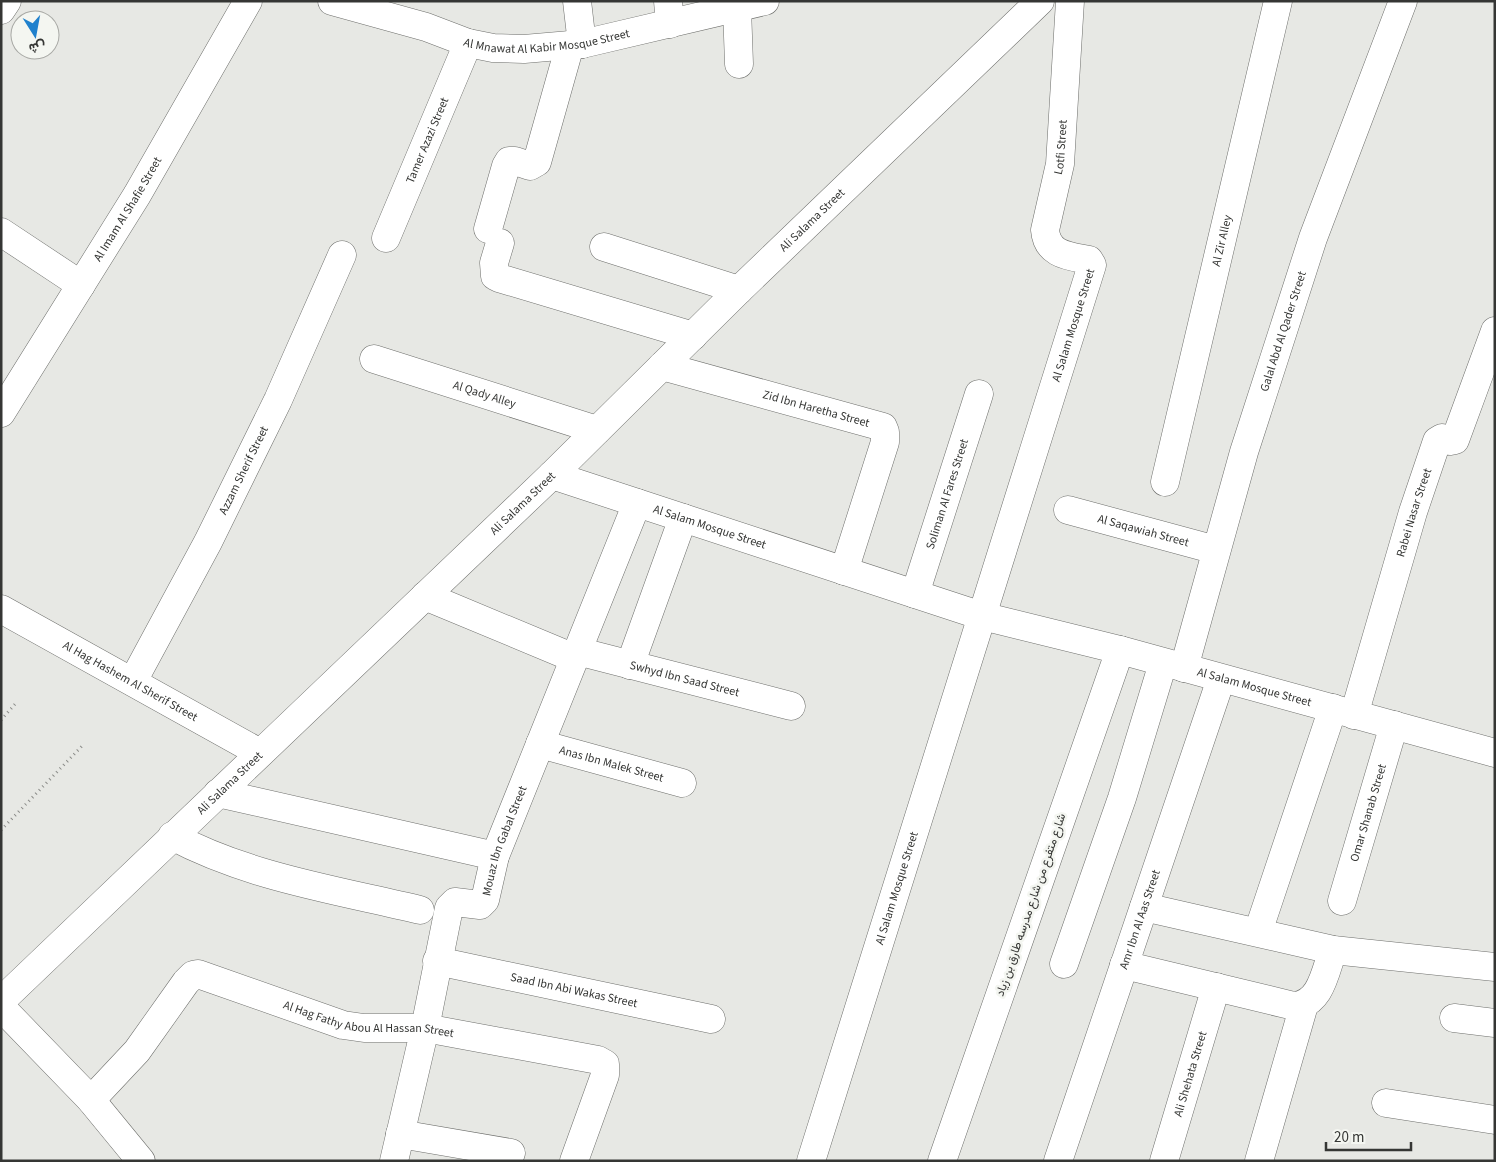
<svg xmlns="http://www.w3.org/2000/svg" width="1496" height="1162" font-family="'Source Sans 3',Vazirmatn,sans-serif">
<rect width="100%" height="100%" fill="#e7e8e4"/>
<g fill="none" stroke-linecap="round" stroke-linejoin="round">
<defs>
<g id="street">
<path id="s1" d="M332,1l94,26 42,16 25,5 31,1 58,-5 183,-43"/>
<path d="M577,1l5,43"/>
<path d="M668,1l2,23"/>
<path d="M737,8l2,56"/>
<path d="M1,10l6,-9"/>
<path d="M488,229l18,-63 3,-5h6l15,5 7,-4 33,-117"/>
<path d="M1,232l80,53"/>
<path id="s2" d="M386,238l82,-195"/>
<path d="M500,243l-6,20 1,13 4,2 194,58"/>
<path d="M604,247l135,43"/>
<path id="s3" d="M374,359l223,71"/>
<path id="s4" d="M662,366l221,61 2,5v10l-41,129"/>
<path id="s5" d="M1,413l136,-218 111,-194"/>
<path id="s6" d="M552,475l430,141 138,34 375,103"/>
<path id="s7" d="M1165,482l113,-481"/>
<path id="s8" d="M1068,510l148,40"/>
<path id="s9" d="M915,594l64,-200"/>
<path d="M425,596l149,62"/>
<path id="s10" d="M1,609l259,144"/>
<path id="s11" d="M577,651l214,55"/>
<path d="M630,665l53,-147"/>
<path id="s12" d="M1184,668l60,-216 69,-214 90,-237"/>
<path id="s13" d="M133,681l75,-139 70,-142 64,-145"/>
<path id="s14" d="M1354,715l59,-203 24,-71 5,-3 8,3 5,-1 40,-109"/>
<path id="s15" d="M540,744l142,39"/>
<path d="M218,793l277,63"/>
<path d="M172,836c77,41 164,54 248,74"/>
<path id="s16" d="M1342,901l52,-176"/>
<path d="M1144,907l189,43 162,17"/>
<path d="M1258,932l75,-224"/>
<path id="s17" d="M437,961l274,58"/>
<path d="M1064,964l58,-166 41,-135"/>
<path d="M1124,965l170,41c27,-2 31,-34 39,-56"/>
<path d="M1454,1018l41,5"/>
<path id="s18" d="M91,1100l46,-49 49,-69 7,-7 5,-1 145,51 21,3h61l173,32 7,4v11l-31,86"/>
<path d="M1386,1103l109,17"/>
<path d="M400,1134l111,19"/>
<path id="s19" d="M394,1161l31,-133 24,-120 6,-6 25,3 5,-5 10,-44 142,-353"/>
<path id="s20" d="M811,1161l281,-896 -3,-5c-20,-4 -42,-5 -44,-30l15,-66 10,-163"/>
<path d="M942,1161l178,-511"/>
<path id="s21" d="M1058,1161l163,-482"/>
<path id="s22" d="M1164,1161l52,-174"/>
<path d="M1259,1161l45,-156"/>
</g>
<g id="secondary">
<path id="s23" d="M1,1001l551,-526 187,-185 301,-289"/>
<path d="M1,1007l90,93 50,61"/>
</g>
</defs>
<use href="#street" stroke="#6e6f6c" stroke-width="29"/>
<use href="#secondary" stroke="#6e6f6c" stroke-width="29"/>
<path stroke="#8b8c89" stroke-width="3" stroke-dasharray="1 4" stroke-linecap="butt" d="M1,720l15,-17
M1,830l82,-85"/>
<use href="#street" stroke="#fff" stroke-width="28"/>
<use href="#secondary" stroke="#fff" stroke-width="28"/>
</g>
<g text-anchor="middle" dominant-baseline="central" stroke-width="5" stroke-linejoin="round" paint-order="stroke">
<g font-size="12" fill="#353634" stroke="#f4f6f1">
<text stroke="none"><textPath href="#s1" startOffset="222">Al Mnawat Al Kabir Mosque Street</textPath></text>
<text stroke="none"><textPath href="#s2" startOffset="106">Tamer Azazi Street</textPath></text>
<text stroke="none"><textPath href="#s20" startOffset="1088">Lotfi Street</textPath></text>
<text stroke="none"><textPath href="#s5" startOffset="240">Al Imam Al Shafie Street</textPath></text>
<text stroke="none"><textPath href="#s23" startOffset="1126">Ali Salama Street</textPath></text>
<text stroke="none"><textPath href="#s7" startOffset="248">Al Zir Alley</textPath></text>
<text stroke="none"><textPath href="#s20" startOffset="876">Al Salam Mosque Street</textPath></text>
<text stroke="none"><textPath href="#s12" startOffset="351">Galal Abd Al Qader Street</textPath></text>
<text stroke="none"><textPath href="#s3" startOffset="116">Al Qady Alley</textPath></text>
<text stroke="none"><textPath href="#s4" startOffset="160">Zid Ibn Haretha Street</textPath></text>
<text stroke="none"><textPath href="#s13" startOffset="238">Azzam Sherif Street</textPath></text>
<text stroke="none"><textPath href="#s9" startOffset="105">Soliman Al Fares Street</textPath></text>
<text stroke="none"><textPath href="#s23" startOffset="721">Ali Salama Street</textPath></text>
<text stroke="none"><textPath href="#s14" startOffset="211">Rabei Nasar Street</textPath></text>
<text stroke="none"><textPath href="#s6" startOffset="166">Al Salam Mosque Street</textPath></text>
<text stroke="none"><textPath href="#s8" startOffset="78">Al Saqawiah Street</textPath></text>
<text stroke="none"><textPath href="#s11" startOffset="111">Swhyd Ibn Saad Street</textPath></text>
<text stroke="none"><textPath href="#s10" startOffset="148">Al Hag Hashem Al Sherif Street</textPath></text>
<text stroke="none"><textPath href="#s6" startOffset="734">Al Salam Mosque Street</textPath></text>
<text stroke="none"><textPath href="#s15" startOffset="74">Anas Ibn Malek Street</textPath></text>
<text stroke="none"><textPath href="#s23" startOffset="316">Ali Salama Street</textPath></text>
<text stroke="none"><textPath href="#s16" startOffset="92">Omar Shanab Street</textPath></text>
<text stroke="none"><textPath href="#s19" startOffset="362">Mouaz Ibn Gabal Street</textPath></text>
<text stroke="none"><textPath href="#s20" startOffset="286">Al Salam Mosque Street</textPath></text>
<text transform="translate(1031 905) rotate(-71)">شارع متفرع من شارع مدرسه طارق بن زياد</text>
<text stroke="none"><textPath href="#s21" startOffset="255">Amr Ibn Al Aas Street</textPath></text>
<text stroke="none"><textPath href="#s17" startOffset="140">Saad Ibn Abi Wakas Street</textPath></text>
<text stroke="none"><textPath href="#s18" startOffset="345">Al Hag Fathy Abou Al Hassan Street</textPath></text>
<text stroke="none"><textPath href="#s22" startOffset="91">Ali Shehata Street</textPath></text>
</g>
</g>
<rect width="1496" height="1162" fill="none" stroke="#353634" stroke-width="5"/>
<g transform="translate(35 35) rotate(169)"><circle r="24" fill="#f4f6f1" stroke="#a8a9a5"/>
<path d="M0-4L9 19L0 12L-9 19Z" fill="#2081cd"/>
<text y="-8" font-size="14" font-weight="bold" text-anchor="middle" fill="#353634">ش</text>
</g>
<path d="M1326 1142v8h85v-8" fill="none" stroke="#353634" stroke-width="2.5"/>
<text x="1334" y="1142" font-size="15" fill="#353634" stroke="#f4f6f1" stroke-width="4" paint-order="stroke">20 m</text>
</svg>
